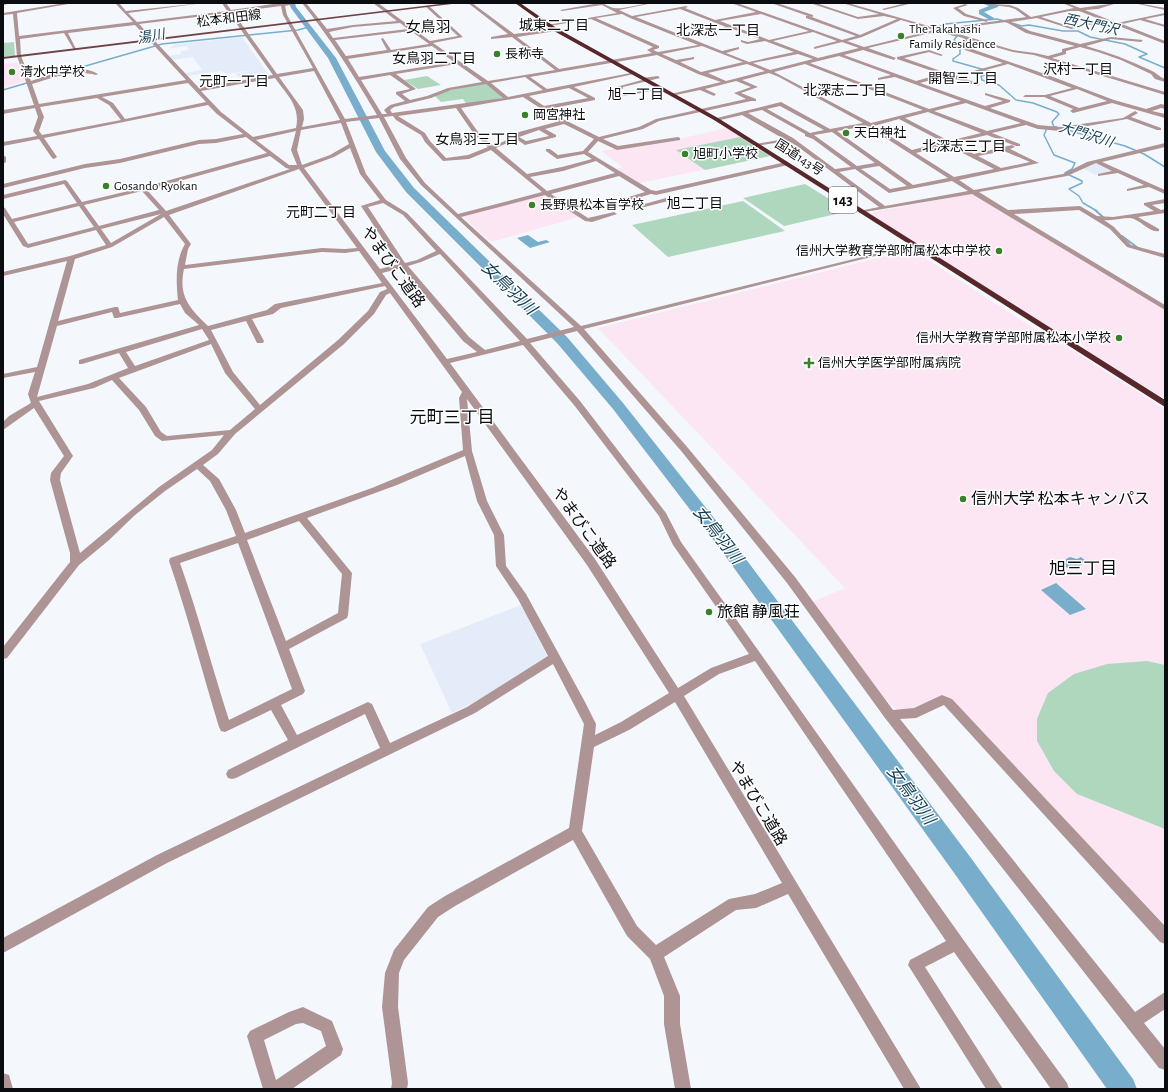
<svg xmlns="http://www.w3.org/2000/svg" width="1168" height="1092" font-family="'Alegreya Sans','Noto Sans JP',sans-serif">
<rect width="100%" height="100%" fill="#f4f8fd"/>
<path fill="#e5ecf9" d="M242,37l27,38 -26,5 -8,-6 18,-4 -26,4 -6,-3 -34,5 -2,-3 17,-3 -9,-13 -20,3 -4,-4 12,-2 -1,-3 9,-1 -2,-4 -17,2 6,-4z
M1096,163l5,1 15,7 -20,4 -13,-6z
M521,605l27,53 -62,38 -34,17 -32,-69z"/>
<path fill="#fce6f3" d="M17,62l8,19 -22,7v-24z
M726,128l44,28 -130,27 -24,-14 7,-2 -22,-16 78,-12z
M545,194l34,23 -88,25 -29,-26z
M972,194l5,1 188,115v89l-75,-46 -10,-11 -15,-9 -16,-6 -177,-112 1,-3z
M906,251l10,1 125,81 12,5 112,71v516l-220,-230 -41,17 -9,-4 -19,-18 -64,-88 33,-14 -247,-260z"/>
<path fill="#aed7be" d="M14,42l1,14 -12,1v-14z
M427,76l14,9 -23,4 -14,-9z
M484,83l7,4 12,11 -36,7 -4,-6 -22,3 -7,-7 13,-4z
M740,137l30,19 -65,14 -29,-20z
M805,184l44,27 -65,15 -41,-28z
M743,201l42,30 -117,26 -36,-32z
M1147,661l18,4v164l-88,-35 -23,-23 -17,-30v-22l11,-26 26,-19 33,-10z"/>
<path fill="#79adcc" d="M528,235l10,7 8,-2 4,2 -20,6 -13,-10z
M1070,557l7,2 4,-2 5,4 -5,2 1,1 -3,3 -12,1 -4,-4 3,-2v-3z
M1056,583l30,26 -16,6 -29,-25z"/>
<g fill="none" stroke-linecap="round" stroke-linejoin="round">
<path stroke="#79adcc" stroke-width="1.5" d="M933,29l12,-5 52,-5 25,7 7,-1 34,6h15l12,6 35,7 22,10 -8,3 26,11
M942,32l15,4 -3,4 6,5v9l-7,5v2l39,11 1,2 -12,2 1,4 17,5 17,15 17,3 24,9 2,2 -7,8 2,5h3
M68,71l94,-27 136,-14 11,-3
M3,90l27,-8
M1047,128l-3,7 10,20 21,8 -3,6 -7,4 17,8v2l-13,6 10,7 4,7 14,8
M1064,129l61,17 19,8 21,13"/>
<path stroke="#79adcc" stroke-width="2" d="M1095,210l8,7
M1122,236l16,12"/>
<path fill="#79adcc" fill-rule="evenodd" d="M289,3h6l1,4 40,51 49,93 29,37 153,149 56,66 110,139 235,312 165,225 4,10h-30l-155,-219 -231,-320 -108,-141 -56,-66 -151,-151 -30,-40 -48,-94 -37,-50z
M982,3l16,2v2l-14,5 10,6v2h-4l-11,-6v-4l10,-4z"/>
<path fill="#ae9494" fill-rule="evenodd" d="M3,3h9l-9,2z
M65,3h9l-57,10 2,23 114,-14 -18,-19h4l7,8 77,-8 -75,10 9,9 90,-11 -5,-8h4l5,7 49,-7h20l-15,3 2,9 58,104 32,-4c-23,-39 -46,-76 -75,-112h4l21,26 26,-4 44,-4 -24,-18h5l52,38 28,-5 -32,-29 3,-1 34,31 -30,6 55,38 67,-11 -43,-33 -21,2v-2l17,-3 -40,-31h4l42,31 43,-5 -1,2 -39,6 42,32 93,-16 -5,-3 6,-3 -62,-28 -42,7 -2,-1 70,-12 -15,-8 -40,6 -2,-1 39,-7c6,0 9,4 15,5 7,2 29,-5 39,-5l-34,7 13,6 54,-10 2,1 -3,1 30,12 41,-8 -25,-9h6l105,37 14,-4 -50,-18v-2h2l-37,-13h6l36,12v2l-4,-1 51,19 37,-16 -13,-3 -26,3 -48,-16h6l42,14 21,-3 -37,-11h6l91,26 87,-12 -11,-8 -6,-2 -35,-4 36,2 8,3 13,9 43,-9 -12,-5h5l13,5 37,-5 -19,6 -13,1 32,13 48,-10v2l-20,4 20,6v2l-25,-7 -18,4 43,17v3l-59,-23 -35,8 -34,-11 -26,4 19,9 50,13 31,-7 32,3 -2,2 -30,-3 -25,7c22,6 43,14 64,24 6,2 9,7 15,9v3l-10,-3 -4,-5 -30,-14 -23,-8 -18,-5 -14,4v3l-14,4 113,34v3l-131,-40 -21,-3 -46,-13 -1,8 79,27 69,26 32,9 15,-5 4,1v4l-4,-1 -9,3 13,3v4l-53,-15 -39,10 -3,-2 3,-2 -29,-12h-21l2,-2h20l27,-7 -64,-24 -48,13 20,7 -2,2 -32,-10 -26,7 65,23 18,-5 -18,-6v-2l25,7v2l-20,6 48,17 22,2 63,-9 12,-7 3,2 -7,4 30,11v2h-4l-30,-11 -67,12 -22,-2 -12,-4 -34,8 28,11v2h-4l-29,-11 -34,8 21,11 38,-9 3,2 -5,2 29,14 -80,17 15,10 89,-16 24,-12 78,-19v4l-63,15 63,28v4l-16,-7 -22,4v-2l17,-4 -26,-12 -20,3v-2l14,-3 -16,-8 -29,13 -88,16 29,18 72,-4 17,10 16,1 41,-6 -10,-6v-2l21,-4v4l-13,2 9,5 4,-1v4l-27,4 21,12v2c-10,2 -19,-12 -29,-13 -8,0 -17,3 -26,2l10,7 17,18 34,9v4l-38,-11 -17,-18 -31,-19 -65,4 151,91v5l-193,-116 -113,19v-2l20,-4 -82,-61 -9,-5 -32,5v-2l28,-5 -42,-24 -26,6 -3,-2 68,-17 49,27 33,-6 -84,-46 -10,-4 -27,7 16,7 -17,6 15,6v2h-5l-92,20 -16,8 -40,10 15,7 60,-9 2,1v2l-63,10 -19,-9 -10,11 63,38 5,1 130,-29 2,1v2l-132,30 -5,-1 -30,9 -2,-1v-2l26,-8 -26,-16 -68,18 37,24 26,-6 3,2 -25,8 -7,-1 -40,-26 -84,22 120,109 334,-82v2l-331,83 104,119 107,129 98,133 21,-2 28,-13 10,4 213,227v18l-5,-2 -216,-237 -28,13 -16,1 235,293 30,-20v17l-21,14 21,26v21l-6,-2 -274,-350 -98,-135 -105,-131 -105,-121 -47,12 50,58 86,112 15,29c129,180 255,362 386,541l2,6h-18l-97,-137 -29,15 78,122h-17l-78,-124 2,-5 36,-19 -191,-280 -36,13 -35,22 237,393h-17l-116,-195 -32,14 -20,2 -72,47 16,39v28l11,65h-16l-11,-65v-28l-14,-37 -23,-23 -54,-96 -118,66 -17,11 -34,43 -5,13 -1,34 10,76 -1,6h-16l1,-6 -10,-76 3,-34 9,-23 34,-43 17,-11 124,-68 15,-104 -31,-60 -78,49 -308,150 -164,90v-15l154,-83 223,-107 -15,-34 -129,64 -4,1 -4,-1 -2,-4 2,-4 60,-30 -17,-30 -46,22 -4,-1 -2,-4c-17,-55 -31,-111 -50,-166l1,-3 66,-22 -10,-26 -16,-29 -13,-12 -32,22 -30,24 -27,26 -29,24 -72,93 -4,1v-12l59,-75 8,-10v-9l-20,-73 1,-7 13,-17 -30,-48 -31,22v-8l6,-6 22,-13 -3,-9 7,-22 -32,6v-4l34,-7 30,-106 -64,15v-4l67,-16 36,-11 -10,-15 -68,18 -5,-2 -20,-32v-7l2,1 7,11 65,-16 -13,-19 -61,15v-4l62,-15 2,1 15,21 59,-14 126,-35 -21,-16 -30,6 -17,1 -79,19 -35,5 -82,20v-4l82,-20 35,-5 79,-19 17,-1 27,-5 -26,-20 -9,-9 -164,33 13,19 -3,2 -2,-1 -13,-19 -36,7v-4l34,-6 -4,-5 5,-14 -3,-9 -32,6v-4l31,-5 -17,-49 -4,-42 -10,1v-2zM281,6l2,9 30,53 -36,6 -44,-62zM680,9l46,18 -43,9 -47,-19zM1070,11h9l23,9 -31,7 -30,-10zM229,13l44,62 -74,13 -60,-64zM622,14l8,4 68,27 -40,7 -5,-2 6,-2v-2l-63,-28zM761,14l48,17 -40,9 -49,-19zM901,20l33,10 -70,17 -17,-6 15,-4zM1006,22l20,11 49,13 -13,3v3l-14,4 -13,-3 -22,-3 -68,-20zM400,23l8,6 -75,9 -4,-6 24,-5zM135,25l51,55 -147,24 -7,-20c21,-6 41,-15 64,-9l2,-1c-19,-12 -48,1 -67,7l-10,-25 -1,-17 44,-6 10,17 2,-1 -8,-16zM730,28l30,11 -12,3 -7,-2v2l6,2 18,-3 29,11 -45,10 -23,-9 13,-4v-2l-17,4 -35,-14zM411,31l18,13 -38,6 -8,-12 -2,1 6,11 -41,6 -11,-16zM939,31l24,7 -2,7 1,4 41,14 -48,13 -51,-18 25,-6 12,4 2,-1 -14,-5 -32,7v2l44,15 -25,7 -72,-26 19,-5 31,10 2,-2 -28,-10zM813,32l24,9 -23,6v2l28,-7 17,6 -41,10 -45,-17zM432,46l22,16 -95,15 -11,-18zM702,46l41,16 -42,10 -21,-10 14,-3v-2l-18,3 -14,-6zM798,54l15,5 -43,11 -17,-7zM657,55l41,19 23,8 -50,12v2l29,-6 14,6 2,-2 -11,-5 31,-8 15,6 -17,6 12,6 -90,20 -17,8 -40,10 -36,-18 -15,-10 47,-9v-2l-21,-11 60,-13 2,-2 -89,17 -17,-12zM839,56l52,19 -13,3v2l17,-3 66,24 -32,8 -119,-46zM457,64l25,18 -34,6 -21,8 -17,4 -8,-6 14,-5 -20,-15zM747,64l18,7 -39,10 -18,-8zM805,64l118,46 -52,13 -97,-51zM314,71l26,49 -38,7 2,-8 -1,-9 -24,-33zM390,75l20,14 -14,3v2l9,7 -15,4 -6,5 3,4h-5l-21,-34zM525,77l18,13 -35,7 -17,-14zM275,78c11,16 26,28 21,50l-43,9 -32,-25 -20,-21zM188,83l18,19 -81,17 -12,-16 -11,-6zM486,84l17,14 -111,15 -2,-3 4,-3 37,-9 20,-8zM569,88l19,10 -44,8 -15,-10zM1077,89l30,12 -28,7 -29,-12zM523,97l37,24 -41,11 -12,8 -14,6 -15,-14 -17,-24zM97,98l12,7 12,15 -79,15 -3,-4 5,-14 -4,-10zM966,103l55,20 -34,8 -53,-20zM780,106l44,24 -14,3 -43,-24zM456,108l18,26 14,13 -20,8 -22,3 -16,-17 -5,-8 -27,-17zM762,110l43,24v2l8,3 38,28 -16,2 -42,-31 -45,-25zM928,112l53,21 -32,8 -44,-23zM393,116l3,4 25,15 4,7 18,19 26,-2 22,-9 51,42 -84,22 -33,-31 -19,-25 -22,-41zM379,118l21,41 21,26 153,142 -47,12 -120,-126 -21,-13 -20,-26 -20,-52zM899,119l44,23 -31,8 -38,-24zM341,123l8,21 -19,11 -28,10 -5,-15 4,-20zM564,124l30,15 -11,12 -25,4 -8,-6h-4v2l11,8 27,-5 8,5 -30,8 -35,7 -31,-26 20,-9 9,6 31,-8v-2l-11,-6zM867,126l81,52 -35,7 -76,-54zM539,130l10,6 -23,5 -7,-4zM296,131l-5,19 6,15h-8l-33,-25zM832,132l43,31 -18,3 -43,-31zM947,145l47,24 -40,8 -38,-24zM350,148l10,26 20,26 -19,6 38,58 -19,5 -76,-101 30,-11zM1004,151l26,11 -29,6 -23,-12zM270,156l16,12 4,1 -124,42 -19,-21zM596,161l19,12 -68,18 -17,-14 33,-6zM879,166l28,20 -17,3 -29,-20zM299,169l58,79 -12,1 -23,-1 -137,17 3,-16 3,-5 -22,-29zM855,169l34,24 63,-12 16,10 -83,15 -46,-34zM142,191l17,19 -60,16 -15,-21zM383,203l20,12 33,36 -19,9 -12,3 -37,-56zM79,206l15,21 -66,17 -14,-22zM161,214l-50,29 -10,-14zM164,217l21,27c-10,17 -9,37 -7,56l-58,13 -2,-6h-3l-57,14 17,-62 37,-12zM359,251l23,32 -107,21 -8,6 -59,16c-18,-18 -30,-29 -24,-57l138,-17 23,1zM440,254l80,87 -35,9 -16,-13 -61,-71 13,-4zM402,268l61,73 14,11 -30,7 -65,-86zM385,286l2,3 -7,3 -12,19 -30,29 -78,65 -27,-33 -22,-42 35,-9 11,22h6l1,-2 -12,-22 21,-5 8,-6zM390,293l72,99 -3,6 4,52 -91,38 -127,45 -9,-23 -17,-31 -16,-14 15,-11 17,-20 109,-90 30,-30 12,-19zM180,304l5,9 14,12 -120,35v4h3l37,-11 9,15 -40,16 -51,13 20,-71 55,-14 2,6h3zM202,329l7,11 -74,26 -9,-14zM211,344l14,29 30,36 -25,21 -63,6 -6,-4 -15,-25 -27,-29zM523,345l51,60 85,111 14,29 76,109 -38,14 -33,20 -83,-129 -145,-196zM112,380l27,30 16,26 7,5 62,-6 -12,15 -53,37 -79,66 -20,-73 1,-7 12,-17 -34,-55 55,-13zM467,399l120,166 82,128 -48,29 -26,13 1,-11 -11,-22 -59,-108 -20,-28 -2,-31 -17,-34 -15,-50zM465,456l12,45 17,34 2,31 22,33 30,57 -81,51 -77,36 -18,-39 -4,-2 -71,33 -16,-30 22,-11 2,-3 -16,-42 58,-31 1,-3 4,-42 -45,-55 90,-33zM299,521l43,53 -4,39 -52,28 -39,-101zM238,543l54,146 -63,31c-17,-53 -31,-106 -49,-157zM675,702l107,181 -27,11 -26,5 -73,46 -19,-19 -55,-95 12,-84 35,-17z
M906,3h7l-29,7 -2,-1z
M1137,3l28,5v2l-27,-6z
M965,4l3,1 -10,3 8,6 21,6v2l-23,-6 -11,-8z
M658,76l2,2 -37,9v2l-7,-2 26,-7v-2z
M660,87l2,2 -38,7 -2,-1z
M3,155l3,2v5l-3,2z
M666,198l2,1v2l-35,9 -3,-2z
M303,1007l29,14 11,28 -2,6 -49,34h-29l-16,-53 3,-5 39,-19zM303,1023l18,8 5,15 -50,34 -12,-40 32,-16z
M3,1073l6,2 4,14h-10z"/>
<path fill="#6f4345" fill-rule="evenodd" d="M448,3h12l-457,56v-2z"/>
<path fill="#57272a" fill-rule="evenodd" d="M515,3h5l38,26 160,89 447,282v7l-451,-287 -160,-89z"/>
</g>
<g fill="#398229" stroke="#fff" stroke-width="1.5">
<circle cx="901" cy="36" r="4"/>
<circle cx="497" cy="54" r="4"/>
<circle cx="12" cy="72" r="4"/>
<circle cx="525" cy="115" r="4"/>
<circle cx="846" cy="133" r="4"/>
<circle cx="685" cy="154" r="4"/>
<circle cx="106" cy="186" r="4"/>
<circle cx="532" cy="205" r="4"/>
<circle cx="999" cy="251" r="4"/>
<circle cx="1119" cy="338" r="4"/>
<path d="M807 357h4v4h4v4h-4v4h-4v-4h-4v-4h4z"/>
<circle cx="963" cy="499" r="4"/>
<circle cx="709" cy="612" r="4"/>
</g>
<g text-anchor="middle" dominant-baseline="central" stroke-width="3" stroke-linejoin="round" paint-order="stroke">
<g font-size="13" fill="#0a0c0f" stroke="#fff">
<text transform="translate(229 19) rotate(-7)">松本和田線</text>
<text transform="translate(799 158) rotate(33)">国道143号</text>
</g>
<g font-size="13" fill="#0a0c0f" stroke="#fff" text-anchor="start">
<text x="909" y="29">The Takahashi<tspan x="909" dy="15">Family Residence</tspan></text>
<text x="505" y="54">長称寺</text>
<text x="20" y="72">清水中学校</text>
<text x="533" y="115">岡宮神社</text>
<text x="854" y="133">天白神社</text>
<text x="693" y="154">旭町小学校</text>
<text x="114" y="186">Gosando Ryokan</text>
<text x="540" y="205">長野県松本盲学校</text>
<text x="991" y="251" text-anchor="end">信州大学教育学部附属松本中学校</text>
<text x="1111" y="338" text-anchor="end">信州大学教育学部附属松本小学校</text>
<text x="818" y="363">信州大学医学部附属病院</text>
</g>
<g font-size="14" font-style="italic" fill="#123d53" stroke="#fff">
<text transform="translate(1091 25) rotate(12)">西大門沢</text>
<text transform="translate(151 37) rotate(-11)">湯川</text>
<text transform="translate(1086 135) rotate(17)">大門沢川</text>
</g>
<g font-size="14" fill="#0a0c0f" stroke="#fff">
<text x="554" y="26">城東二丁目</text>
<text x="718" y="31">北深志一丁目</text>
<text x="434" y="59">女鳥羽二丁目</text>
<text x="1078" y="70">沢村一丁目</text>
<text x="963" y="79">開智三丁目</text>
<text x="234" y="82">元町一丁目</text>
<text x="845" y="91">北深志二丁目</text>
<text x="636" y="95">旭一丁目</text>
<text x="477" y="140">女鳥羽三丁目</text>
<text x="964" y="147">北深志三丁目</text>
<text x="695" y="204">旭二丁目</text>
<text x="321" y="213">元町二丁目</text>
</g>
<g font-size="15" fill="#0a0c0f" stroke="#fff">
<text x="428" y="27">女鳥羽</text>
</g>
<rect fill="#fff" stroke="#545557" stroke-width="1" x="829" y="187" width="28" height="26" rx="3"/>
<g font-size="15" font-weight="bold" fill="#0a0c0f">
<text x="843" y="200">143</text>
</g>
<g font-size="16" fill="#0a0c0f" stroke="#fff">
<text transform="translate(393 267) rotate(54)">やまびこ道路</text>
<text transform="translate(584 528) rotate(54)">やまびこ道路</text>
<text transform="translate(758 803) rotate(59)">やまびこ道路</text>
</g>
<g font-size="16" fill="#0a0c0f" stroke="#fff" text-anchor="start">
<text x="971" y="499">信州大学 松本キャンパス</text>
<text x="717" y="612">旅館 静風荘</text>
</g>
<g font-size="17" font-style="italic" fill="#123d53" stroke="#fff">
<text transform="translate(509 288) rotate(44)">女鳥羽川</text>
<text transform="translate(718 535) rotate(52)">女鳥羽川</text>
<text transform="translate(911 795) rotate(54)">女鳥羽川</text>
</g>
<g font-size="17" fill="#0a0c0f" stroke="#fff">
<text x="452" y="417">元町三丁目</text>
<text x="1083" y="568">旭三丁目</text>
</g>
</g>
<rect width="1168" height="1092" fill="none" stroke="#0a0c0f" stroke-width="8"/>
</svg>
